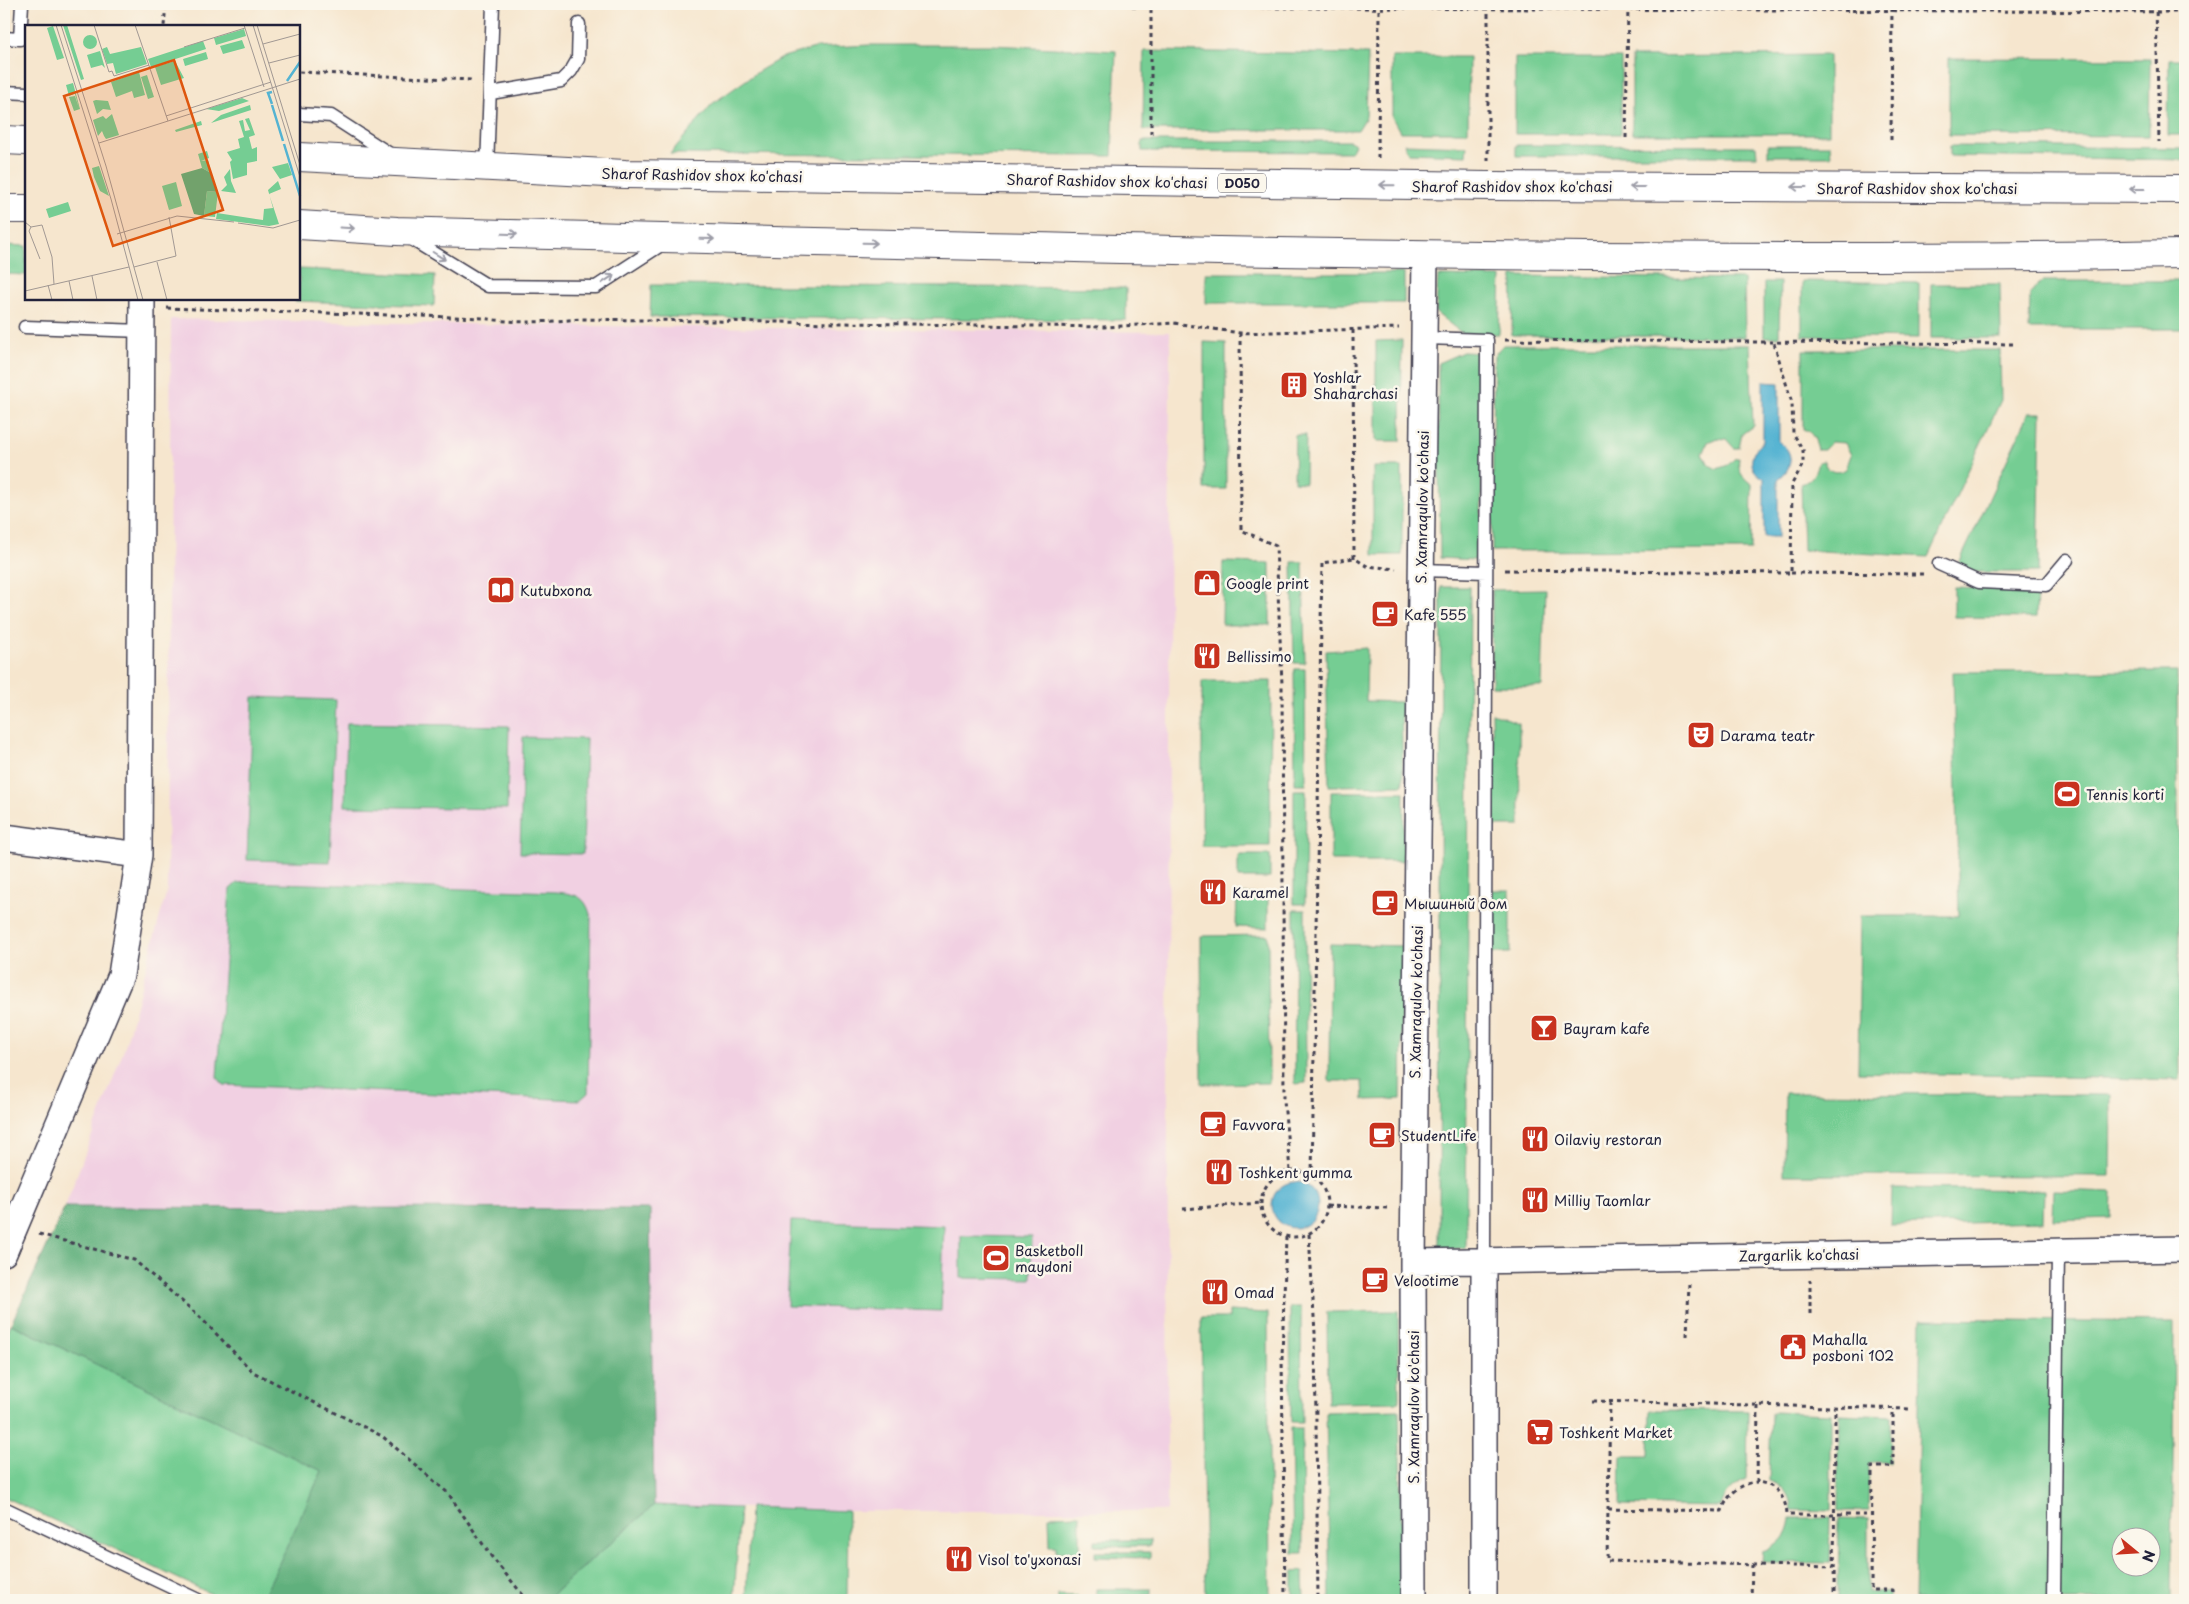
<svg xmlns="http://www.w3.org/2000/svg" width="2189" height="1604" font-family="'Playpen Sans',sans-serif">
<rect width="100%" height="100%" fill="#fbf7ec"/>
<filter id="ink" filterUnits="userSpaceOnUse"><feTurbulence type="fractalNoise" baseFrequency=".02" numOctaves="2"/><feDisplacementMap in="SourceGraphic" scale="10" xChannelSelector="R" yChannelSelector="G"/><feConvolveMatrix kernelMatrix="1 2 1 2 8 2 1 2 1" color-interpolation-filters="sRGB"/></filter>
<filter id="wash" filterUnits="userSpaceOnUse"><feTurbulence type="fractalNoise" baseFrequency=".0096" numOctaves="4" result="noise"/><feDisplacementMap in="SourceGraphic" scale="20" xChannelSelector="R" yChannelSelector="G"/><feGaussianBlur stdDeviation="1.12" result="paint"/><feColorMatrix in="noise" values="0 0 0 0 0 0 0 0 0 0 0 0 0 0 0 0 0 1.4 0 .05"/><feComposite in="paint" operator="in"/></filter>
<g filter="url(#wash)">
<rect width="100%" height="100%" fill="#f6e6ce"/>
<path fill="#f1d0e2" d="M171,319l419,7 580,6 -3,1179h-319l-194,-6 -4,-296 -585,-2 60,-160 42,-157z"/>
<path fill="#75cd93" stroke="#4c7867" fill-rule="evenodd" d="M869,45h122l125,6 -4,105 -442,-2 42,-50 47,-33 24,-14 32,-9z
M1144,51l224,3 -2,63 -8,13h-215z
M1829,55v79h-197v-77z
M1392,57h77l-1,75h-68l-8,-15z
M1515,58h106v76h-106z
M1949,58l201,1 -1,77 -200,-1z
M2169,59h16v76h-17z
M1142,141h208l5,3 -4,8 -209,-1z
M1404,144l63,2 -1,9 -58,-2z
M1516,145l240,1 1,10h-241z
M1768,145h62l1,11h-63z
M1950,146l235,2v12l-235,-4z
M4,245l22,1v29l-22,-1z
M299,269l136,6 -1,31 -139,-5v-2h4z
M1206,273h198v30h-198z
M1438,276l63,1 -2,57h-36l-27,-21z
M1513,276l231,3 1,58 -233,-2z
M1802,281l117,2v55l-117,-2z
M2042,281h143v48h-156l1,-35z
M1764,282h16l-1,55h-15z
M1931,284h69l1,54h-70z
M651,285l475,3v32l-476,-3z
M1402,340l-1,101h-25v-100z
M1204,342l22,1v146h-22z
M1503,345h247l3,81 -11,8 -3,14h-5l-8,-9 -9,-1 -9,4 -5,11 6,12 8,4 11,-4 6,-6 5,-1c-2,12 3,20 13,26l-1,66 -259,1 2,-196z
M1803,350h197l1,50 -73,157 -125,-7 -2,-66c11,-3 15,-12 17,-22l6,-1c3,12 14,13 22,8l5,-14 -6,-12 -14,-1 -7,8h-6c-2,-9 -5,-18 -15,-21z
M1463,352l20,1 -2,195 -6,12 -35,-2 -2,-195z
M2029,413h12l-3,159h-76l-4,-2 1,-7z
M1295,435h11l-1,48 -11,-1z
M1373,467h29v88h-29z
M1223,562l47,1v62h-48z
M1292,562h11l2,101h-11z
M1441,587h29l-4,661 -27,2z
M1954,587l83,3 -1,28 -82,-1z
M1545,589l-3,98 -50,-1v-96z
M1367,648l-1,53 35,1 2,83 -74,1 -3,-135z
M1294,669h11l1,115h-11z
M2177,671l3,409 -322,-8 2,-156h99l-6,-244z
M1202,681h69l-1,165h-68z
M253,697l83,3 -6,162 -83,-2z
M1492,713l27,10 1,103h-26z
M347,723l162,3 -2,83 -162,-3z
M523,737l63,2 -3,115 -63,-1z
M1294,790h12l-1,114h-11z
M1331,792h73l-1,69h-72z
M1238,855h32v23h-32z
M247,882l309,10c21,2 30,4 35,26l-3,175 -8,7 -356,-15 -7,-8 13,-188 7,-6z
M1492,890h18v63h-18z
M1237,894h31v34l-32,-1z
M1294,910h11l1,173 -11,1z
M1268,935l1,148 -67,1 -1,-148z
M1330,944l73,2 -2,153 -38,1 -1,-19h-33z
M1785,1093l326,2 -1,81 -326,-1z
M1892,1188l152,2 -1,31 -152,4z
M2054,1190l58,2 -1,26 -58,2z
M791,1221l153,5 -3,85 -154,-5z
M961,1236l71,1 -1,42 -70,-1z
M1290,1307h11l1,115h-11z
M1229,1311l39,2 2,287h-65l-4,-282h28z
M1398,1311l1,91 -71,1 -1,-91z
M1921,1319l253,3 -2,278h-257zM2122,1536h30v30h-30z
M11,1324l312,147 -61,129h-38l-220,-103v-158z
M1399,1410l4,190h-73l-4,-188z
M1650,1410l98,1 -1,68c-13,5 -23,15 -26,28l-101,-2 1,-49h28z
M1771,1412l60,2v97l-40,-1c0,-15 -8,-25 -22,-29z
M1839,1414l52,2 -1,47h-21l-1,48h-30z
M1291,1428h11l1,125h-10z
M654,1505l86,3 -6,92h-188z
M750,1507l98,4 -1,89h-101z
M1080,1515v35l-4,2h-20v-6h-6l-1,-30z
M1791,1518h40l-1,45 -68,-1 1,-10c16,-6 26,-17 28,-34z
M1839,1518l29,1v73l21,1v7h-51z
M1095,1540h55v6h-55z
M1095,1552h55v6l-55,-1z
M1303,1571l1,29h-11v-28z
M1096,1589h55v6h-55z
M1058,1595l19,1 4,4h-23z"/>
<path fill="#60b07d" stroke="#41695c" d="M65,1207l585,2 4,296 -108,95h-284l60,-129 -311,-147z"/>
<path fill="#54b3d2" stroke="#3b6a86" d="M1763,382l16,1v59c16,10 14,27 -1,37v58h-14v-59c-18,-8 -14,-27 -1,-36z
M1272 1205a23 23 0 1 1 46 0a23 23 0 1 1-46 0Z"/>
</g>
<g filter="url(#ink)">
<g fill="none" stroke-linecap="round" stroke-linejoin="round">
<defs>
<path id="service" d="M4,38l16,1 2,-35
M4,92l22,1
M491,93l70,-12 10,-10 7,-12 1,-35
M299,114l32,2 62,40
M487,168l6,-164
M408,237l80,49 108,1 68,-44
M25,327l118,4
M1425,338l62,2 -3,920
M1939,564l40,18 67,3 21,-25
M1422,570l64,2
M4,1508l194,92
M2054,1600l4,-349"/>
<path id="minor" d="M4,837l135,18
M4,1253l117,-278 18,-120 3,-556
M1413,1262l772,-13
M1414,1600l-1,-338 12,-1008
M1484,1600v-340"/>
<path id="primary" d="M4,140l22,1
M299,157l326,17 864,12 696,3
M4,209h22
M299,225l98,6c596,16 1193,33 1788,23"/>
</defs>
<use href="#service" stroke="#423f51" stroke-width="15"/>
<use href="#minor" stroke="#423f51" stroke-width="28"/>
<use href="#primary" stroke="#423f51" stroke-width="30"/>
<path stroke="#423f51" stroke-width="3" stroke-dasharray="4 4" stroke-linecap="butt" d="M2156,4l3,138
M1132,7l1053,5
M164,26l2,-22
M299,72l172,8
M1151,134v-130
M1626,138l2,-134
M1891,140l1,-136
M1378,158l1,-150
M1488,161v-152
M167,308l316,10c31,6 65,4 97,1l524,8 70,-4 66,10 159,-5
M1353,330l1,228 13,8 29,3
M1240,333l1,197 35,16 6,138 2,416 6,71
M1505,340l512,4
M1505,570l286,3 1,-89 11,-20v-14l-10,-17 -1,-30 -18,-60
M1791,573l132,1
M1261 1204a33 33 0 1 1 66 0a33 33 0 1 1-66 0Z
M1312,1176l10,-613 32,-5
M1327,1206l62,2
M1183,1209l78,-6
M39,1234l95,26 65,56 54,56 129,64 66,57 43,63 36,44
M1309,1234l6,99 3,267
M1810,1314v-34
M1687,1336l2,-53
M1593,1401l317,8
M1610,1402l-3,159 227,6
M1758,1406l-1,76c18,2 29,14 30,33h84
M1608,1509l114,2c5,-16 18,-28 35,-29
M1285,1600l-3,-243 4,-120
M1751,1600l1,-35
M1834,1600l1,-192
M1892,1600v-10h-21l1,-123h21v-58"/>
<use href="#service" stroke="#fff" stroke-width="12"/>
<use href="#minor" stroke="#fff" stroke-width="25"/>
<use href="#primary" stroke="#fff" stroke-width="28"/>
</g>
<defs><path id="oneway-shaft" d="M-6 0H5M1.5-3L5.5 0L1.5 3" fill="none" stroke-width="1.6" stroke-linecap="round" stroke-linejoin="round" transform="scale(1.25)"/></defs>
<g stroke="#9c9ca7">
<use href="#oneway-shaft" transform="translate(1387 185) rotate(-179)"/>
<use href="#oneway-shaft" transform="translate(1637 187) rotate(-180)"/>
<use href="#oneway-shaft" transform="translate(1799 187) rotate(-180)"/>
<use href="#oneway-shaft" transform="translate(2137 189) rotate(-180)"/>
<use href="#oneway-shaft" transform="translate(347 228) rotate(3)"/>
<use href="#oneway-shaft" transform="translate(510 234) rotate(2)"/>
<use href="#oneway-shaft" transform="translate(707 239) rotate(1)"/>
<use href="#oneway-shaft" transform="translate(870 243) rotate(1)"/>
<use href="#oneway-shaft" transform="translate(439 256) rotate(32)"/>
<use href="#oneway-shaft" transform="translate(608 279) rotate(-33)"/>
</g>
</g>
<defs>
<symbol id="building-square" viewBox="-11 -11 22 22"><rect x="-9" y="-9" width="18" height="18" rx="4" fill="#c8321e" stroke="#fbf7ec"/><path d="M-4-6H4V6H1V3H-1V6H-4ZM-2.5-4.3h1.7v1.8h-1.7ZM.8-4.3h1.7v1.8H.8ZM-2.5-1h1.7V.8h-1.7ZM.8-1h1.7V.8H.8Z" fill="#fff"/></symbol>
<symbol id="shop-square" viewBox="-11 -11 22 22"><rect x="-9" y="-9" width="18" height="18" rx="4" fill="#c8321e" stroke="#fbf7ec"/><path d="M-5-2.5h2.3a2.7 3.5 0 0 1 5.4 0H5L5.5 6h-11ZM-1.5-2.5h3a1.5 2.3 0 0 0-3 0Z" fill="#fff"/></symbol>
<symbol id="library-square" viewBox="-11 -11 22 22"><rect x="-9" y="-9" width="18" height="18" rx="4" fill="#c8321e" stroke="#fbf7ec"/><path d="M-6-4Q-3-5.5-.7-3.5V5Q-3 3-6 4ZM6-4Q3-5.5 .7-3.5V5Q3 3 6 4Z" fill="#fff"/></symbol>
<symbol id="cafe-square" viewBox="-11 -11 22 22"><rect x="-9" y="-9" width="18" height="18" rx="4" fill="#c8321e" stroke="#fbf7ec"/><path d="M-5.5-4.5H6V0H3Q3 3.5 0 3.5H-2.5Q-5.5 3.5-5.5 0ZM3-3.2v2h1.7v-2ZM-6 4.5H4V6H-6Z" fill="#fff"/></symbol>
<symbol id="restaurant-square" viewBox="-11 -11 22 22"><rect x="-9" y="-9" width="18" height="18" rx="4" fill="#c8321e" stroke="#fbf7ec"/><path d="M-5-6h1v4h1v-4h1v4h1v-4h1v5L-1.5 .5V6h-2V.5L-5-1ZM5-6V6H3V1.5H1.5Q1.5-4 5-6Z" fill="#fff"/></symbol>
<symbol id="theatre-square" viewBox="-11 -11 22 22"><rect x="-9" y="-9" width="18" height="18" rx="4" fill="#c8321e" stroke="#fbf7ec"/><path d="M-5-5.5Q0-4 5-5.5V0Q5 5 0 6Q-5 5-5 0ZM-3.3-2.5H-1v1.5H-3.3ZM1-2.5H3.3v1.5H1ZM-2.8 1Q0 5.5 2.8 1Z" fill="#fff"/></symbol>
<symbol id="stadium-square" viewBox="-11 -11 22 22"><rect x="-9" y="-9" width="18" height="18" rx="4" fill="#c8321e" stroke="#fbf7ec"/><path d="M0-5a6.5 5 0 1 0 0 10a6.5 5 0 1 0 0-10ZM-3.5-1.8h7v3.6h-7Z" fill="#fff"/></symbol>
<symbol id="bar-square" viewBox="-11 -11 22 22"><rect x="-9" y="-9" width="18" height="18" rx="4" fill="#c8321e" stroke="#fbf7ec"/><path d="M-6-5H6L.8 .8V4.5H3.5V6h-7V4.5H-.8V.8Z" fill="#fff"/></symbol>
<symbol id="civic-square" viewBox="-11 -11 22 22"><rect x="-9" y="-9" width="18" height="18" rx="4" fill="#c8321e" stroke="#fbf7ec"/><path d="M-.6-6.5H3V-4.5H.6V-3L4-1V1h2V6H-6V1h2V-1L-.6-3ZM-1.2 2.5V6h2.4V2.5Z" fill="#fff"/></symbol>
<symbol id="supermarket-square" viewBox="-11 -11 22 22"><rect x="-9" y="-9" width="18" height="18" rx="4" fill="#c8321e" stroke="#fbf7ec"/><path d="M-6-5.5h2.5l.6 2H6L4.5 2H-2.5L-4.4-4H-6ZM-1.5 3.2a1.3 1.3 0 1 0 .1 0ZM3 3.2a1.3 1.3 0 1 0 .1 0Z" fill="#fff"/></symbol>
</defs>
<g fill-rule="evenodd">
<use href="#building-square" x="1278" y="369" width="32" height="32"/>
<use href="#shop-square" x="1191" y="567" width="32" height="32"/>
<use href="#library-square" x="485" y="574" width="32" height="32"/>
<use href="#cafe-square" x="1369" y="598" width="32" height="32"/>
<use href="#restaurant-square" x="1191" y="640" width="32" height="32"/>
<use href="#theatre-square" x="1685" y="719" width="32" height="32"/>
<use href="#stadium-square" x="2051" y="778" width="32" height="32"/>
<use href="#restaurant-square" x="1197" y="876" width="32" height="32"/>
<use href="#cafe-square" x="1369" y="887" width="32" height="32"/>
<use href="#bar-square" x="1528" y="1012" width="32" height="32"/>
<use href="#cafe-square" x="1197" y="1108" width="32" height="32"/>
<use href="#cafe-square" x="1366" y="1119" width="32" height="32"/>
<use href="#restaurant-square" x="1519" y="1123" width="32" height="32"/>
<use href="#restaurant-square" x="1203" y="1156" width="32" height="32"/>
<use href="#restaurant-square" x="1519" y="1184" width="32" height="32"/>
<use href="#stadium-square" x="980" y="1242" width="32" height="32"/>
<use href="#cafe-square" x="1359" y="1264" width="32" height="32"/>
<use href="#restaurant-square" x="1199" y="1276" width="32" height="32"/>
<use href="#civic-square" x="1777" y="1331" width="32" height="32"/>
<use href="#supermarket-square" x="1524" y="1416" width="32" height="32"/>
<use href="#restaurant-square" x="943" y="1543" width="32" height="32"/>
</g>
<g text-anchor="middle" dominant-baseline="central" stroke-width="5" stroke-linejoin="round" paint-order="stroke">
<rect fill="#fbf7ec" stroke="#636270" stroke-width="1" x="1218" y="173.5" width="48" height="19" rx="4"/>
<g font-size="12" font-weight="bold" fill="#22223b">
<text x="1242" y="183">D050</text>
</g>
<g font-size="14" fill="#22223b" stroke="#fbf7ec">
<text transform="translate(702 175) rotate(1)">Sharof Rashidov shox ko'chasi</text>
<text transform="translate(1107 181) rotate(1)">Sharof Rashidov shox ko'chasi</text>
<text x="1512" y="186">Sharof Rashidov shox ko'chasi</text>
<text x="1917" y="188">Sharof Rashidov shox ko'chasi</text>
<text transform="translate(1422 507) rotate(-89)">S. Xamraqulov ko'chasi</text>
<text transform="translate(1416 1002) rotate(-89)">S. Xamraqulov ko'chasi</text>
<text transform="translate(1799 1255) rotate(-1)">Zargarlik ko'chasi</text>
<text transform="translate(1413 1407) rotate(-90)">S. Xamraqulov ko'chasi</text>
</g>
<g font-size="14" fill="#22223b" stroke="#fbf7ec" text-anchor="start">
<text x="1313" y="377">Yoshlar<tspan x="1313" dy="16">Shaharchasi</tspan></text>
<text x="1226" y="583">Google print</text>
<text x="520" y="590">Kutubxona</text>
<text x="1404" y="614">Kafe 555</text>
<text x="1226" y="656">Bellissimo</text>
<text x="1720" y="735">Darama teatr</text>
<text x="2086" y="794">Tennis korti</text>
<text x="1232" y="892">Karamel</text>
<text x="1404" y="903">Мышиный дом</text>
<text x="1563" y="1028">Bayram kafe</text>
<text x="1232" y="1124">Favvora</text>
<text x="1401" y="1135">StudentLife</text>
<text x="1554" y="1139">Oilaviy restoran</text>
<text x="1238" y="1172">Toshkent gumma</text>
<text x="1554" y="1200">Milliy Taomlar</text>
<text x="1015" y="1250">Basketboll<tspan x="1015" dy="16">maydoni</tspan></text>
<text x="1394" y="1280">Velootime</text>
<text x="1234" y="1292">Omad</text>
<text x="1812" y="1339">Mahalla<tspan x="1812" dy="16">posboni 102</tspan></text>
<text x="1559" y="1432">Toshkent Market</text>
<text x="978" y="1559">Visol to'yxonasi</text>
</g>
</g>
<g transform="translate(25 25)">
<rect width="275" height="275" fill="#f6e6ce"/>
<path d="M38,0h4l17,54 -3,1zM28,1l11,32 -7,2 -10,-32zM219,4l2,7 -30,9 -2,-7zM58 17a7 7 0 1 1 14 0a7 7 0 1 1-14 0ZM217,15l3,8 -22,6 -3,-8zM178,16l3,8 -55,18 -3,-8zM82,22l3,7 31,-7 6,17 -31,10 -3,-11 -6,1 -5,-15zM75,26l5,17 -3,-3 -11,3 -4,-13zM181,27l2,7 -23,7 -2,-7zM150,36l9,17 -23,7 -6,-18zM114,47l6,23 -11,3 -2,-7 -16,6 -5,-15zM122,50l7,22 -6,2 -7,-22zM48,58l7,26 -6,2 -5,-14 6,-1 4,12 -4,-14 -1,-3v3l-5,2 -3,-11zM217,73l7,3 -30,10 -13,-2zM71,75l12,1 3,9 -8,-1 -6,5 -4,-13zM225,80l1,5 -40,13 10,-8zM87,89l7,21 -13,4 -2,-3 13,-4 -13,4 -2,-5 -4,5 -5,-16 10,-4 3,3zM224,93l6,17 -6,2 3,12 5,-2v14l-10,2v12l-14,4 -3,-17 2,-2 -5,-8 13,-4 -2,-9 6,-2 -5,-16 4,-1 2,11 5,-1 -5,-11zM176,96l1,4 -26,7 -1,-2zM182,126l2,7 -8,3 7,-1 3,13 -9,-5 -4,-14zM263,138l4,12 -12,4 -8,-12zM74,141l10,30 -9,-5 -6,-14 -2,-9zM205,144l1,12 5,12 -15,-2 6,-6 -3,-8zM253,156l3,8 -12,5 10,30 -10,2 -53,-7 1,-6 46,7 1,-11 9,-1 -5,-18zM151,157l6,24 -13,4 -7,-24zM182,166l11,1 -3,25 -11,-1zM43,177l3,9 -22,7 -3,-9z" fill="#75cd93"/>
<path d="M177,143l9,5 7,19 -11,-1 -3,25 -10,-2 -13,-40z" fill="#60b07d"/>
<path fill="none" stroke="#54b3d2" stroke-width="2.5" d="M262,56l13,-19M247,79l-4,-11 4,-1M247,80l11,36M259,119l16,52"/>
<path fill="none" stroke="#a19893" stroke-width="1" d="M31,0l55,174 27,101M36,0l45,141 37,134M69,0l15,47 3,-1 2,5 35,-11M110,0l33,96M219,0l20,62M228,0l47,152M232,0l43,140M238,19l37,-10M159,22l61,-19M244,38l31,-8M141,91l105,-34M74,118l201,-64M0,197l6,5 11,-2 10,32 2,27M213,198l35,5 27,-8M6,202l-2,4 11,28M92,209l60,-18 57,6M132,237l10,38M109,242l42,-11 -7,-39M67,251l5,24M44,256l4,19M23,260l4,15M0,266l104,-24"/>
<path fill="#de560e" fill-opacity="0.15" stroke="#de560e" stroke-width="2.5" d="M149,35l49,150 -110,36 -49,-150z"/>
<rect width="275" height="275" fill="none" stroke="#22223b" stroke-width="2.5"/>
</g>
<rect width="2189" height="1604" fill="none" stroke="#fbf7ec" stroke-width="20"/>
<g transform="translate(2136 1552) rotate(108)"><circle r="24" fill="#fbf7ec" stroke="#a4a2a5"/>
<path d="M0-4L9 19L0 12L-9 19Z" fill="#c8321e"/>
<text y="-8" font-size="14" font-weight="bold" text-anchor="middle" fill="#22223b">N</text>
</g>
</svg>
